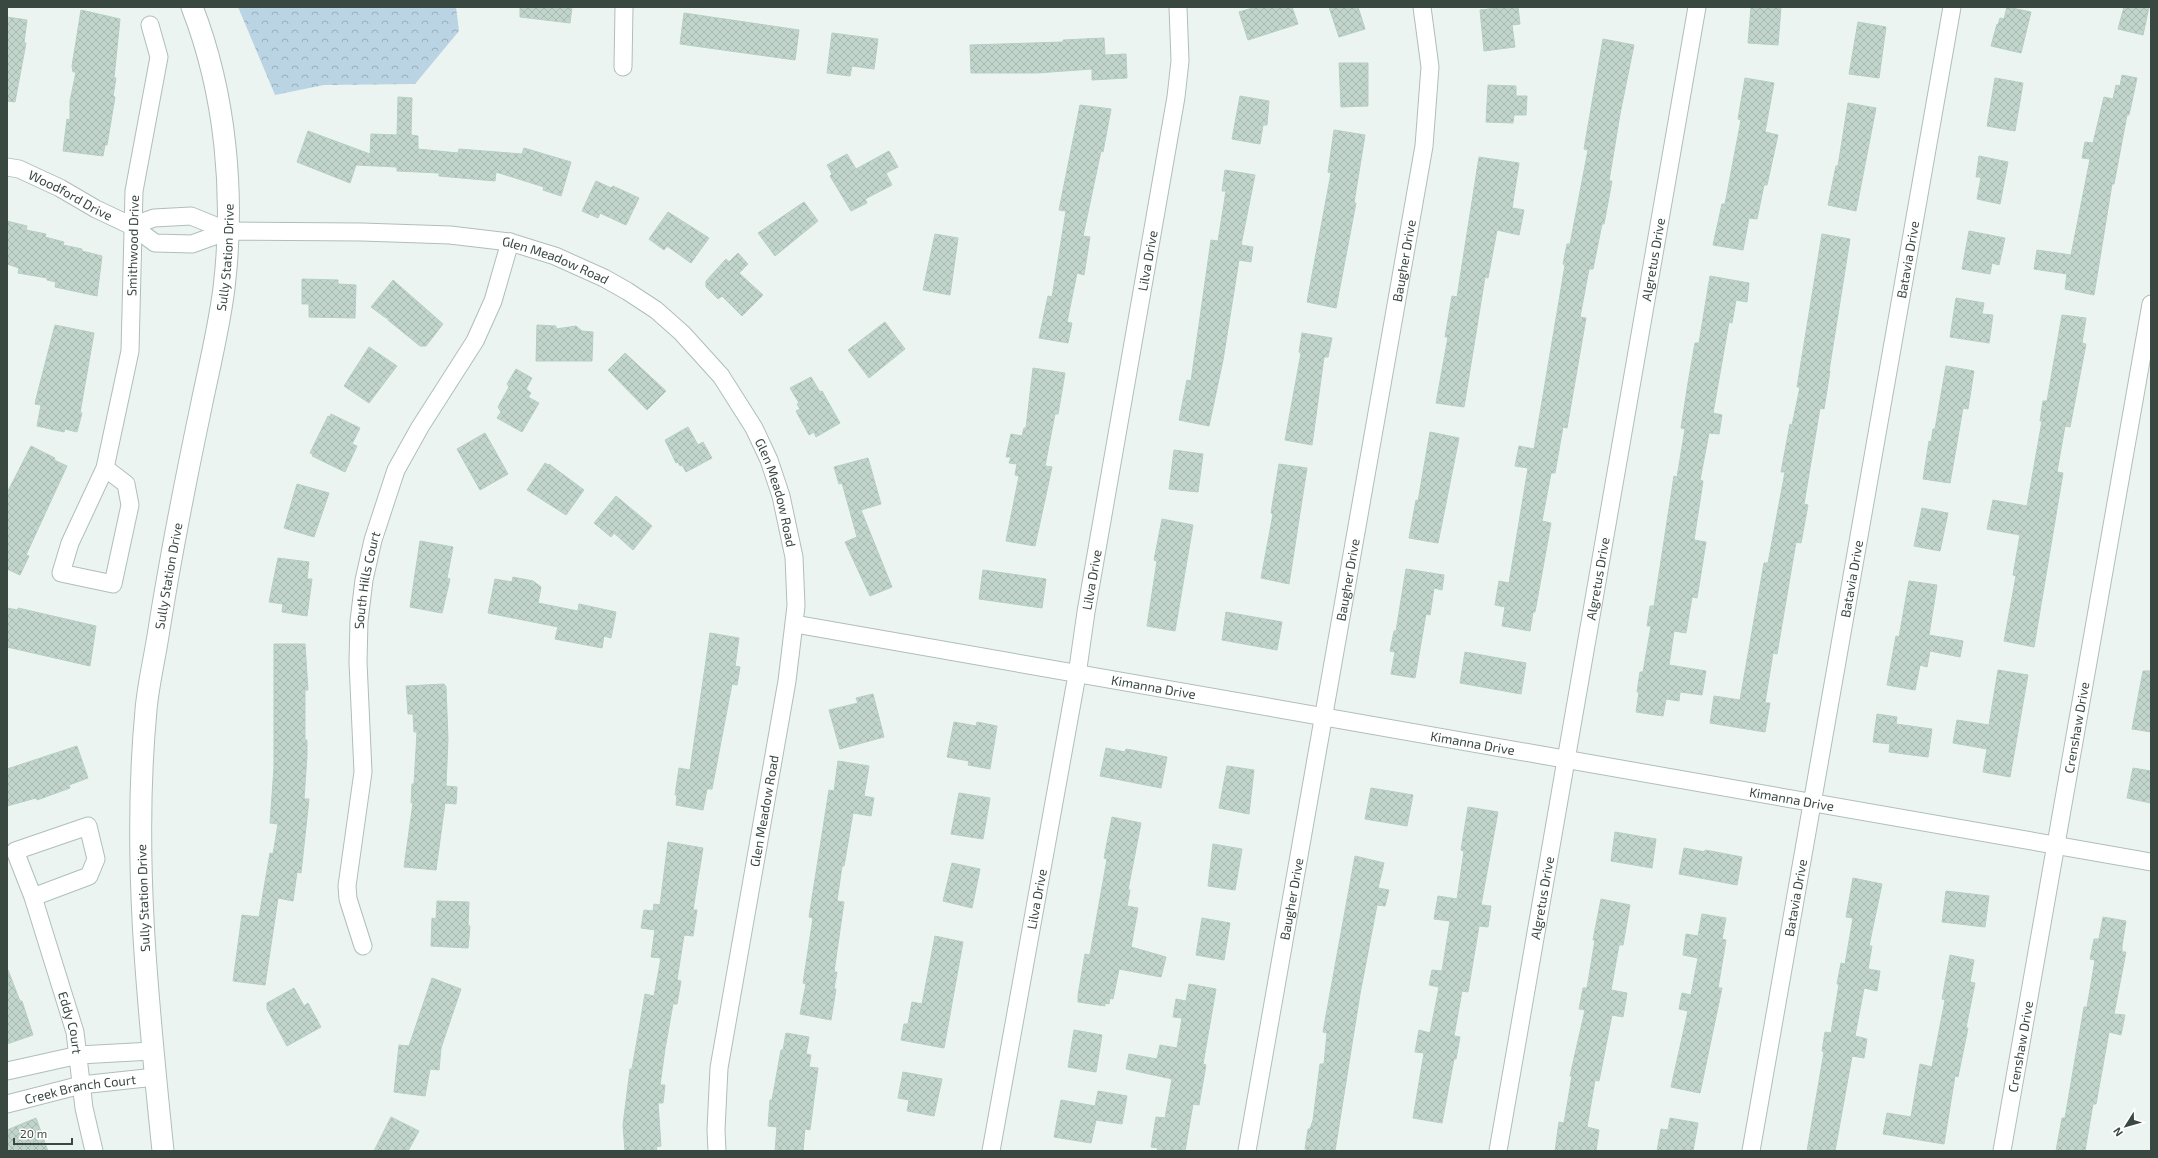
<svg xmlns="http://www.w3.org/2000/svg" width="2158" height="1158" font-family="'Exo 2',sans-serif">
<defs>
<pattern id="forest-crowns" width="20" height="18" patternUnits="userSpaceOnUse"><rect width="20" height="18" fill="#bad4e4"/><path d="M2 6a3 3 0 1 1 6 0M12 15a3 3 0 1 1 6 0" fill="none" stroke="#98aeba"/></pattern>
<pattern id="building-cross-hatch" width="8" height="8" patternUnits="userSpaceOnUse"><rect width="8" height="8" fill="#c2d5cc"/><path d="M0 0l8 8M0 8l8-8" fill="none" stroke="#a7b8b0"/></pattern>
</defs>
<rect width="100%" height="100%" fill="#ecf4f1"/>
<path fill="url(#forest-crowns)" d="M238,7h218l3,24 -44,53 -91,1 -49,10z"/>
<path fill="url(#building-cross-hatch)" stroke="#b6cfc3" d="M520,7h52l-2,16 -50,-6z
M1256,7h36l6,17 -50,16 -9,-28z
M1329,7h29l7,22 -26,8z
M1505,7h13l2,17 -8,1 3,22 -31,4 -4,-41z
M1751,7h30l-3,38 -30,-2z
M2007,7l24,5 -10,41 -30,-7 6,-22 1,1 2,-7 4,1z
M2124,7h25l-6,28 -25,-6z
M81,10l39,9 -6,59h2l-3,18 2,1 -8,48h-2l-2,11 -40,-5 4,-32 3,1v-19l6,-29h-3l-1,-6z
M684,13l115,17 -4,30 -115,-16z
M7,17l20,3 -3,23h2l-11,59 -8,-1z
M1858,22l28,5 -7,51 -30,-4z
M832,33l46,6 -4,30 -22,-3 -2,10 -23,-3z
M1104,38l1,17 21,-1 1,24 -35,2v-11l-55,4h-66l-1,-28 93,-3v-2z
M1603,39l31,6 -14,69 -11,67h3l-8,43h-2l-9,45h-4l-9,48 6,1 -19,110 -4,-1 -8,46h-4l-9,48 9,2 -16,89h-2l-3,19 -28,-5 3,-19 -10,-2 4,-24 10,2 19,-115 -13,-2 4,-20 15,3 31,-184 -2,-1 4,-20h3l18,-94 -4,-1z
M1339,63h29v43l-27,1z
M2122,75l15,3 -8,37h-2l-13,69h-2l-18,111 -29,-6 2,-15 -33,-5 3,-19 34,5 19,-96 -8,-1 3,-16 8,1 11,-46 9,2 3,-14 4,1z
M1745,78l29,5 -9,49 13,3 -11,50h-3l-7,34 -8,-1 -6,32 -30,-5 9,-41h3l16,-84 -3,-1z
M1995,78l28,5 -8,48 -28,-5z
M1488,85l28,1v10h11l-1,19h-12l-1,8 -27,-1z
M1240,96l29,5 -2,24h-4l-3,19 -28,-5z
M398,97l14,1 -1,37 7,1v13l40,4 1,-4 63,5 2,-6 47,14 -10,34 -18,-6 1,-3 -48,-15 -1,9 -56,-5v-3l-42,-2v-4l-41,-2 -6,18 -53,-21 11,-31 62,23 1,-20 26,1z
M1848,103l28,5 -20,103 -28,-6 8,-39h2z
M1080,105l31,4 -8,43 -2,-1 -18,85 7,1 -6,38 -7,-2 -10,49 5,1 -4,20 -29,-5 9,-42 4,1 14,-86 -7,-1z
M1334,130l31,5 -11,68h2l-20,105 -29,-6 24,-129 -3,-1z
M889,151l9,16 -12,6 6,12 -27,14 2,4 -16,8 -21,-35 2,-2 -5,-9 20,-11 9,15z
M1979,156l29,6 -8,42 -23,-5 4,-22h-5z
M1479,157l40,6 -7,45 12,2 -5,25 -22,-5 -9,48 -3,-1 -21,130 -28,-4 12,-66h-3l7,-41 5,1z
M1225,170l30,5 -14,70 12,2 -2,15 -12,-2 -16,100 -14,66 -30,-6 8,-40 4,1 20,-141 7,1 8,-50h-4z
M596,181l15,7 2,-2 26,12 -13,27 -26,-12 -2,5 -16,-7z
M804,202l14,19 -43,35 -17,-23z
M668,212l41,26 -18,25 -24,-17 -3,4 -15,-11z
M7,221l20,5 -1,4 20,4 -1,3 19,5 -1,3 19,4v2l20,5 -5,40 -42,-9 1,-5 -9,-2v-2l-29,-5 1,-5 -12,-4z
M1969,231l36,7 -6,27 -7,-2 -2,11 -28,-5z
M935,234l23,4 -8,57 -27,-5z
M1822,234l28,5 -21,132h1l-6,38 -4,-1 -16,96 4,1 -7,38 -5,-1 -19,112 -4,-1 -8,50h5l-5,29 -55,-9 4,-27 26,4 24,-137h4l17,-91h-4l9,-48 2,1 8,-38h-3z
M738,253l10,11 -9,9 24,22 -21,21 -20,-20 -4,3 -12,-12v-6l20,-22 3,3z
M1710,276l39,7 -2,19 -11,-2 -4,23 -3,-1 -16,91 9,2 -3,19 -10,-1 -9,47 3,1 -9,59 12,2 -9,56 -5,-1 -6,36 -12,-2 -5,34 37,6 -4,24 -22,-3 -1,9 -13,-2 -3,17 -27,-4 3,-20h-2l3,-20h3l8,-46h-4l3,-20h4l20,-130 3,1 8,-48 -4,-1 7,-45 7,-40h4z
M302,279l36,1v4l18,1 -1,33 -46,-1v-13h-7z
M393,280l50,44 -17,22h-6l-32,-26 1,-2h-3l-15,-11z
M1956,298l28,5 -2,11 11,1 -4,28 -39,-6z
M2062,315l24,3 -4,25 4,1 -16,83 -5,-1 -8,46 6,1 -29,174 -30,-6 12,-65 -3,-1 7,-40 -33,-6 6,-29 34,6 15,-85h-2l3,-20h4z
M885,322l20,27 -36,29 -21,-28z
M55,325l39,8 -14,80h2l-5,19 -12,-3 -1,3 -27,-6 4,-21 -6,-1 1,-5z
M537,325l19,1v3l20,-3 6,5 11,1 -1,29h-56z
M1302,333l30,5 -4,19h-4l-12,88 -27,-5 16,-87 -2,-1z
M369,347l28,19 -28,37 -25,-17z
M625,353l41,38 -19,19 -39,-40z
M1946,366l28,5 -6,38 -5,-1 -13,75 -27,-4 6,-38 2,1 2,-13h2z
M1033,368l32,5 -7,41h-3l-10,52 7,1 -17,79 -29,-5 13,-65 -4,-1 2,-11 -8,-1 2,-6h-5l5,-23 11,2 2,-8h2z
M516,369l16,9 -6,11 5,4 -3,4 11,6 -17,29 -25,-14 4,-6 -3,-5 11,-20 -2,-3z
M811,377l9,15 2,-1 18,32 -24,14 -2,-5 -5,3 -13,-24 4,-2 -3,-5 2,-1 -9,-15z
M331,414l29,14 -8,16 5,2 -12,26 -33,-16 1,-2 -3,-1 18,-37 2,1z
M688,427l10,18 5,-3 9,16 -26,14 -4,-7 -2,1 -2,-4 -2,1 -11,-23z
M1430,432l29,6 -21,105 -29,-5 7,-38 2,1z
M485,433l23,41 -28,16 -23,-41z
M31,446l24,12 -1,2 13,6 -41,89 3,1 -9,19 -13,-6v-76z
M1174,450l29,4 -5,38 -29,-3z
M868,458l13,46 -20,6 31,77 -22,9 -25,-54 12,-5 -15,-54 -3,1 -5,-17z
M545,463l3,2 1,-1 35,26 -18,25 -39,-25z
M1279,464l28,4 -18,116 -28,-6 12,-64 -2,-1z
M297,484l32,9 -15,44 -30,-9z
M616,496l36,30 -19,24 -19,-17 -3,4 -17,-14z
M1922,508l26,5 -8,38 -26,-5z
M1162,519l31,6 -18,106 -28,-5 10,-65 -3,-1z
M420,541l33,6 -6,31 3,1 -8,34 -32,-6z
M278,558l31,4 -2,17h5l-5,37 -25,-4 1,-8 -14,-2z
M1406,569l38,6 -2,15 -8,-2 -4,27 -4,-1 -11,64 -24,-4 4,-22 -5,-1 4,-20h2z
M983,570l63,9 -4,29 -63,-9z
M513,577l20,4 8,6 -3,16 40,8 1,-7 37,8 -5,26 -7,-2 -2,12 -47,-9 3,-12 -70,-14 7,-34 17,3z
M1909,581l28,4 -8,50 34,6 -3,16 -30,-6 -3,16 -7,-2 -5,25 -28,-5 9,-49 3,1z
M7,608l11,2v-2l78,18 -6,40 -83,-19z
M1226,612l56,10 -5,28 -55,-10z
M710,633l29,5 -4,28 5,1 -3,18 -5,-1 -20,105h-5l-4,21 -27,-5 1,-10h-2l4,-27 11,2z
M274,644h31l3,46h-3v50h2v16l-3,43h5l-8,74 -4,-1 -4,29 -15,-3 -13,87 -32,-4 9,-66 17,2 11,-64 3,1 5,-30 -8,-1 4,-55z
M1465,652l61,11 -5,31 -61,-11z
M1998,670l30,5 -18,102 -27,-5 4,-23 -34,-6 4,-23 32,5z
M2143,671h8v61l-19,-3z
M444,684l2,3 2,52 -2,47 11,1 -1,17 -11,-1 -9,67 -32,-3 9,-64h-2l1,-19h2l3,-52h-3l-1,-18h-5l-2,-28z
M873,694l11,43 -44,12 -11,-39 29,-7 -2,-5z
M1877,714l20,3 -1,7 36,5 -4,28 -39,-5 1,-8 -17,-2z
M954,722l22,4 1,-4 20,4 -7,43 -22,-4 1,-4 -22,-4z
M77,746l11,32 -19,7 1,3 -33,12 -1,-2 -29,8v-37z
M1106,748l19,4 1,-3 41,8 -6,31 -61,-12z
M838,761l31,5 -5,30 10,2 -3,18 -18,-3 -9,53h-2l-5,35 7,1 -10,70h3l-3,17h2l-5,31 -31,-6 6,-30 -3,-1 10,-65 -4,-1 20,-127 5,1z
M1227,766l27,4 -5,44 -30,-6z
M2133,768l18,3v32l-24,-5z
M1371,788l42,7 -6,31 -42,-7z
M959,793l31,5 -7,41 -32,-5z
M1468,807l30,5 -17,93 10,1 -3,21 -9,-1 -11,66 -6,-1 -8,45 6,1 -4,22h-2l-12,64 -29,-5 11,-65 -9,-1 4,-22 11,3 9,-46 -10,-2 3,-15 10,1 8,-50 -16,-2 4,-23 19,3 7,-48 -3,-1z
M1112,817l29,6 -13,67h2l-3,16 11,2 -7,39 35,10 -5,20 -42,-8 -6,30 -3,-1 -1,6 -4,-1v3l-27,-4v-7l7,-41 5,1 17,-96 -3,-1z
M1615,832l41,7 -4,29 -41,-7z
M668,842l35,6 -10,62h4l-4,26 -9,-1 -7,45 4,1 -4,23h-4l-8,45 -5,36h5l-2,18h-5l3,43 -5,1 1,4h-32l-2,-26 7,-56h2l13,-75 9,2 7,-38 -10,-1 4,-27 -14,-2 3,-18 9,1 1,-7 6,1z
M1213,844l29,5 -7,41 -27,-4z
M1684,848l21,4v-2l37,7 -5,28 -58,-11z
M1355,856l29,7 -6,25 11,2 -4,16 -8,-1 -17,89 -25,157h-22l-8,-2 3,-20h2l3,-9 7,-56h4l3,-31 -4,-1z
M952,863l28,6 -8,39 -29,-7z
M1853,878l29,6 -13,62h3l-4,23 12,2 -3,20 -13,-3 -9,48 12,3 -3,19 -12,-2 -17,95h-28l17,-99 -2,-1 3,-19 6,1 8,-49h-2l4,-21 4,1 8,-46 -7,-1z
M1946,891l43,5 -4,31 -43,-5z
M1601,899l29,6 -7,40h-4l-8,45 16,3 -4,24 -11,-2 -13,66 -4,-1 -8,47 12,3 -3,21h-41l4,-29 5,1 8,-47h-2l15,-66 -6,-1 4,-21h4l8,-48h-2z
M437,901l32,1 -1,24h2l-2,22 -37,-2 1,-28 4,1z
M1702,914l24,4 -4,21 4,1 -8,48h4l-22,105 -29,-6 17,-76 -9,-2 3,-16 9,2 7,-37 -15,-3 3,-21 12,2z
M2103,917l23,4 -4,25v6h4l-12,62 11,1 -4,20 -12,-3 -13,72h-3l-8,47h-29l6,-33h3l19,-111h3l8,-47 -5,-1 4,-20h5z
M1202,918l28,5 -6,37 -28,-5z
M935,936l28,6 -19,106 -43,-8 3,-16h4l4,-22 10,2z
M1950,955l24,5 -4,22 5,1 -9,45h2l-10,49 -3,-1 -11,68 -61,-10 4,-21 24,4 9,-53 12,3 13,-67 -3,-1z
M8,970l12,31h2l11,34 -26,9z
M432,978l29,11 -20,59 -2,22 -9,-1 -5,27 -31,-4 5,-47 10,1z
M1189,984l27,5 -13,75 3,1 -7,40 -6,-1 -8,47h-28l1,-3 -7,-1 5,-30 9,1 7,-39 -46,-10 3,-15 28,5 3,-14 17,3 5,-30 -9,-1 3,-18 10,2z
M294,988l10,18 4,-3 13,24 -34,19 -20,-37v-6z
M1074,1030l28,5 -6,37 -28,-5z
M786,1033l23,4 -3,17 5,1 -2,12 9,1 -8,62 -5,-1 -2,22h-28l2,-24 -9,-1 2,-26h2l9,-50h2z
M903,1072l39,7 -8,37 -27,-5 2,-11 -11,-2z
M1098,1091l29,5 -5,28 -26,-4 -5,23 -37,-6 7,-37 34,6z
M391,1117l28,14 -11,20h-34z
M36,1118l12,33h-41v-21z
M1670,1118l28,5 -5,28h-36l4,-22 7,1z"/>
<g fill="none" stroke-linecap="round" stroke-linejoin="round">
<defs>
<g id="minor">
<path d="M623,67l1,-60"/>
<path id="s1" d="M7,167l12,2 41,19 36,21 36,17 23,17 37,1 36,-13 134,1 88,3 60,7 45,14 49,22 23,13 29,19 26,23 39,43 33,52 15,32 12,36 13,61 2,49 -9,75 -68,387 -3,62 1,21"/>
<path d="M132,226l22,-8 37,-2 37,15"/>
<path id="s2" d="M105,468l21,16 4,21 -17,79 -52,-11 9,-30 35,-75 25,-117 4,-160 25,-134 -9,-32"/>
<path id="s3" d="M795,624l1356,238"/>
<path id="s4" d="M33,897l56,-21 7,-17 -8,-33 -73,25 18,46 42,135 9,76 10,43"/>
<path id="s5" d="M363,946l-15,-47 -1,-13 16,-114 -5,-110 1,-41 5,-41 9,-40 23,-70 24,-43 55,-86 18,-40 17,-59"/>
<path d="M7,1071l72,-16 73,-4"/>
<path id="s6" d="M7,1104l74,-19 74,-8"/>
<path id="s7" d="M991,1151l86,-476 9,-63 90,-515 4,-36 -2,-54"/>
<path id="s8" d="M1247,1151l177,-1005 6,-79 -8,-60"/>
<path id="s9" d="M1498,1151l199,-1144"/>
<path id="s10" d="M1751,1151l201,-1144"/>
<path id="s11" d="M2002,1151l149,-847"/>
</g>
<g id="tertiary">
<path id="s12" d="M163,1151c-15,-146 -31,-294 -17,-441 2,-24 8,-49 12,-74 12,-77 27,-153 43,-229 8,-39 18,-79 23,-119 11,-93 2,-194 -32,-281"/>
</g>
</defs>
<use href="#minor" stroke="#afbfb8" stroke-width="19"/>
<use href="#tertiary" stroke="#afbfb8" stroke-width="23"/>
<use href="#minor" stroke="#fff" stroke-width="17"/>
<use href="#tertiary" stroke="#fff" stroke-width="21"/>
</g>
<g text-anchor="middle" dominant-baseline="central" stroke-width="4" stroke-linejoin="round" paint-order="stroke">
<g font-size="13" fill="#3a4842" stroke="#fff">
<text stroke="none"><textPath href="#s1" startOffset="70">Woodford Drive</textPath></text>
<text stroke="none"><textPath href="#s2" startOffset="521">Smithwood Drive</textPath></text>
<text stroke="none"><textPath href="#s12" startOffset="902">Sully Station Drive</textPath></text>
<text stroke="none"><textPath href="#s9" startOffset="905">Algretus Drive</textPath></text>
<text stroke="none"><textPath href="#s10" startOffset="905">Batavia Drive</textPath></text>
<text stroke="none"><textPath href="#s7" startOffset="904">Lilva Drive</textPath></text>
<text stroke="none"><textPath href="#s8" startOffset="904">Baugher Drive</textPath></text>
<text stroke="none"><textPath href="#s1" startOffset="574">Glen Meadow Road</textPath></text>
<text stroke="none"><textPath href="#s1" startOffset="910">Glen Meadow Road</textPath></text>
<text stroke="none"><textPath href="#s12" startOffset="578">Sully Station Drive</textPath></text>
<text stroke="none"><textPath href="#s9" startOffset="581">Algretus Drive</textPath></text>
<text stroke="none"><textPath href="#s10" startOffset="581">Batavia Drive</textPath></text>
<text stroke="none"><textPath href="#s5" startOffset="370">South Hills Court</textPath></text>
<text stroke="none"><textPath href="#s7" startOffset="580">Lilva Drive</textPath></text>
<text stroke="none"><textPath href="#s8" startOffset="580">Baugher Drive</textPath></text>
<text stroke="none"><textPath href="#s3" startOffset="364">Kimanna Drive</textPath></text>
<text stroke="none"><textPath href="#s11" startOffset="430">Crenshaw Drive</textPath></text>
<text stroke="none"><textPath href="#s3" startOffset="688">Kimanna Drive</textPath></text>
<text stroke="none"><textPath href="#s3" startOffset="1012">Kimanna Drive</textPath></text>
<text transform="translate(764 811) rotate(-80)">Glen Meadow Road</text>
<text transform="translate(143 898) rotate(-92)">Sully Station Drive</text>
<text stroke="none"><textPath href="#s9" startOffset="257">Algretus Drive</textPath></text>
<text stroke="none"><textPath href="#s10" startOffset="257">Batavia Drive</textPath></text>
<text stroke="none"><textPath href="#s7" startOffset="256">Lilva Drive</textPath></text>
<text stroke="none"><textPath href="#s8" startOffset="256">Baugher Drive</textPath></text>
<text stroke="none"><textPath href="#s4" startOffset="370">Eddy Court</textPath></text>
<text stroke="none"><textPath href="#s11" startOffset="106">Crenshaw Drive</textPath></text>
<text stroke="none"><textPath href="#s6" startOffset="75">Creek Branch Court</textPath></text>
</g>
</g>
<rect width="2158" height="1158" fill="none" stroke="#3a4842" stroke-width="16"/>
<g transform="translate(2126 1126) rotate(233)" stroke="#ffffff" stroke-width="3" paint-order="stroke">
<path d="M0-3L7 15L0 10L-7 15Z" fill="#3a4842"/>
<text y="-6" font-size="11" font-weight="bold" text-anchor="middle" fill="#3a4842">N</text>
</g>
<path d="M14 1138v6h58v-6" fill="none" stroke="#3a4842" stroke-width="2"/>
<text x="20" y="1138" font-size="12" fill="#3a4842" stroke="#ffffff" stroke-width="3" paint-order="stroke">20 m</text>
</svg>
